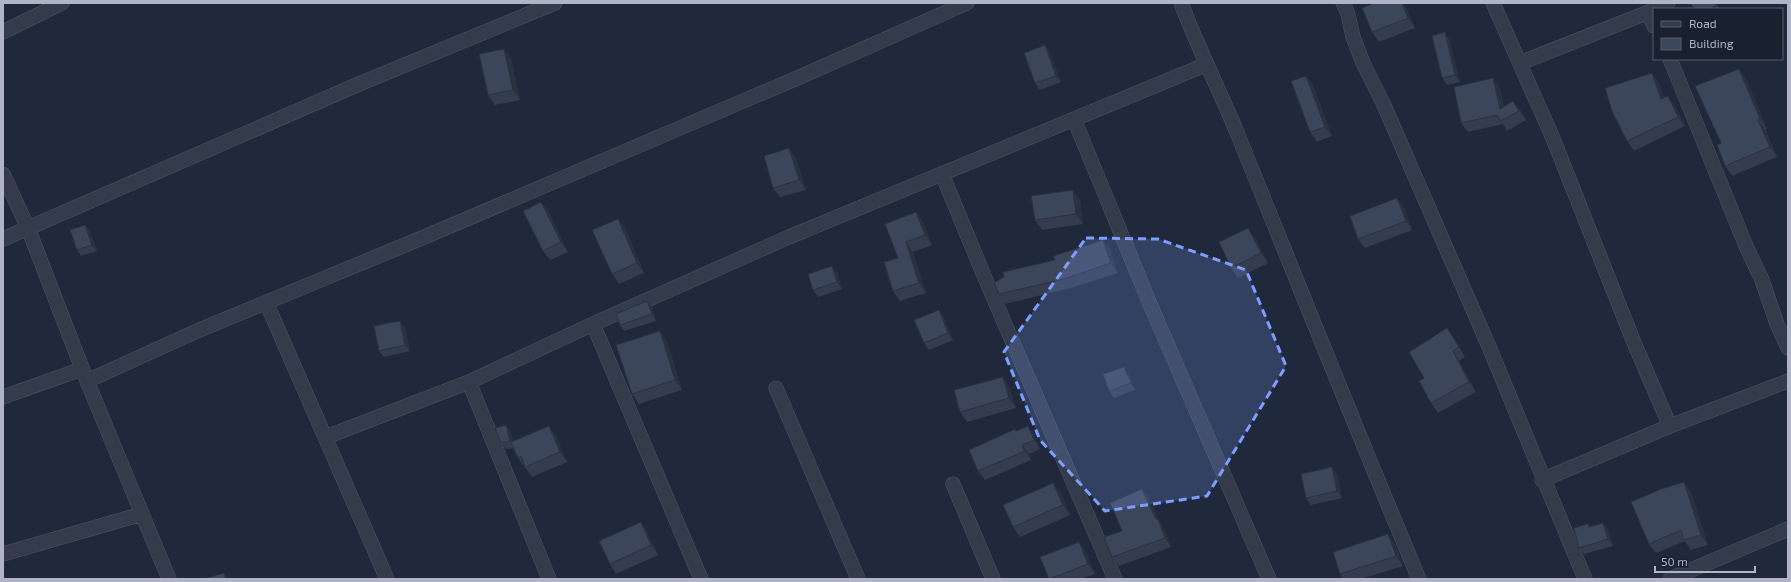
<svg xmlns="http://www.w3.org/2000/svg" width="1791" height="582" font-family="'Exo 2',sans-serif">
<rect width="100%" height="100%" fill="#20283b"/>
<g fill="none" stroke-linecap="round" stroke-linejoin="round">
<defs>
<path id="minor" d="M1181,3c17,45 39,88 57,132 60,148 119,297 181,444
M1343,3l5,11 5,23 10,26 20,40 107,246 95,230
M1493,3l59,133 83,209 35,81
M1655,9l13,-6
M1648,13l6,13
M3,32l59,-29
M1670,59l76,187 16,34 15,44 11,24
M1520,63l134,-53
M1074,119l76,185 119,275
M3,174l25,54 59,153 82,198
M942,174l43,104 130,301
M3,239l356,-155 196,-81
M266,302l121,277
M593,324l108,255
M87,381l110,-50 225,-93 380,-162 165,-73
M469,382l80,197
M776,388l82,191
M3,397l79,-28
M326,437l143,-55 124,-58 196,-87 416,-172
M1542,480l128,-54 118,-45
M953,484l40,95
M3,554l139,-40
M1670,579l118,-50"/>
</defs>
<use href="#minor" stroke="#4f5566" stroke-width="15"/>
<use href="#minor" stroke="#343b4b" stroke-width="14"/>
</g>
<path fill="#343c4e" d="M1374,3h30l11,25 -36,14 -7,-10z
M1716,3l3,6h-25z
M1449,39l11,43 -13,3 -5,-7z
M1045,45l4,7 12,30 -21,8 -5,-7z
M511,59l9,41 -25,5 -7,-10z
M1739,69l7,10 21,50h-2l12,28 -45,19 -7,-10 -4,-23z
M1652,73l7,10 5,15 11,8 10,20 -51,25 -7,-10z
M1306,76l7,9 19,51 -15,6 -7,-10z
M1500,88l4,19 16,3 6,10 -19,11 -4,-7 -35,8 -7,-9z
M796,158l10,32 -26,7 -7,-9z
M1080,200l3,24 -41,6 -7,-10z
M541,202l7,9 20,41 -18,8 -7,-9z
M1404,208l8,22 -47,18 -7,-9z
M916,212l7,10 9,23 -19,7 13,41 -26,8 -7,-10 5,-33z
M618,219l7,9 19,45 -25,11 -7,-10z
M1248,228l7,10 13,25 -30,15 -7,-10z
M90,231l7,20 -16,5 -4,-6z
M1103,240l7,9 8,24 -47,15 -66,16 -6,-10 56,-34z
M837,273l5,16 -24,8 -5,-7z
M652,307l4,14 -32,10 -4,-6z
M939,310l4,6 10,24 -24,10 -5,-7z
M405,327l5,24 -26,6 -5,-6z
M1447,328l7,10 11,19 -6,4 17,31 -38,21 -7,-10 -7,-25z
M667,341l15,49 -43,14 -7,-10z
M1124,367l5,6 6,17 -21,8 -5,-7z
M1009,386l7,22 -49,14 -7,-10z
M1028,426l6,9 6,14 -11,5 2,6 -46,20 -7,-9 37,-42 2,2z
M511,432l2,9 43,-5 11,26 -35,15 -14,-19 -5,-10 -7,1 -5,-6z
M1337,474l5,24 -31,7 -5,-7z
M1053,483l7,9 10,23 -50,22 -7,-10z
M1142,489l7,9 10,22 5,8 7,19 -52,19 -7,-9 10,-26z
M1691,492l17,53 -17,5 -6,-9 -29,12 -7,-9z
M641,522l6,10 11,23 -42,19 -6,-10z
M1603,523l5,7 5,16 -29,8 -5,-6 11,-21z
M1079,542l7,10 9,22 -14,5h-32z
M1395,544l8,22 -42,13h-18l-3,-5z"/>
<path fill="#2a3140" d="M1402,3h2l11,25 -7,-10z
M1445,32l4,7 11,43 -5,-7z
M1045,45l4,7 12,30 -5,-6z
M504,49l7,10 9,41 -7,-10z
M1739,69l7,10 21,50 -7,-10z
M1652,73l7,10 8,26 -6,-10z
M1306,76l7,9 19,51 -7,-9z
M1493,78l7,10 6,30 -6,-9z
M1668,96l7,10 10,20 -7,-9z
M1513,101l7,9 6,10 -7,-9z
M1758,120l7,9 12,28 -7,-10z
M789,148l7,10 10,32 -7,-10z
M1073,190l7,10 3,24 -7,-10z
M1397,198l7,10 8,22 -6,-9z
M541,202l7,9 20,41 -7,-10z
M916,212l7,10 9,23 -7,-10z
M618,219l7,9 19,45 -7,-10z
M85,225l5,6 7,20 -5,-6z
M1248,228l7,10 13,25 -7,-10z
M1103,240l7,9 8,24 -7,-10z
M906,242l7,10 13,41 -7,-10z
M832,266l5,7 5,16 -5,-7z
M647,301l5,6 4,14 -4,-7z
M939,310l4,6 10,24 -5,-7z
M400,321l5,6 5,24 -5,-6z
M660,331l7,10 15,49 -7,-10z
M1453,351l6,10 17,31 -7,-10z
M1124,367l5,6 6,17 -4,-7z
M1003,377l6,9 7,22 -7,-10z
M506,425l5,7 4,15 -5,-6z
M549,426l7,10 11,26 -7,-10z
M1028,426l6,9 6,14 -6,-9z
M1022,445l7,9 2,6 -6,-9z
M1332,467l5,7 5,24 -5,-7z
M1684,482l7,10 17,53 -7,-10z
M1053,483l7,9 10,23 -7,-10z
M1142,489l7,9 10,22 5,8 7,19 -6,-9z
M641,522l6,10 11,23 -7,-10z
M1603,523l5,7 5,16 -5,-7z
M1388,534l7,10 8,22 -7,-10z
M1079,542l7,10 9,22 -7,-10z
M224,573l4,6h-2z"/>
<path fill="#3c465b" stroke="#2a3140" d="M1374,3h28l6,15 -36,14 -10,-24z
M1691,3h24l1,3 -7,3h-15z
M1445,32l10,43 -13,3 -10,-42z
M1045,45l11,31 -21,7 -11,-30z
M504,49l9,41 -25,5 -9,-41z
M1739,69l21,50 -2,1 12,27 -45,19 -8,-21 4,-2 -26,-57z
M1652,73l9,26 7,-3 10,21 -51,24 -15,-30 -7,-23z
M1306,76l19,51 -15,5 -19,-51z
M1493,78l7,31 13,-8 6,10 -18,10 -4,-6 -36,8 -7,-36z
M789,148l10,32 -26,8 -9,-32z
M1073,190l3,24 -41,6 -4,-24z
M1397,198l9,23 -48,18 -8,-23z
M541,202l20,40 -18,9 -20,-40z
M916,212l9,23 -19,7 13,41 -26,8 -9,-29 14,-4 -13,-34z
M618,219l19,44 -25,11 -20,-44z
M85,225l7,20 -15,5 -7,-20z
M1248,228l13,25 -30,15 -12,-26z
M1103,240l8,23 -47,16 -65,15 -5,-11 10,-6 -1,-5 52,-12 -2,-4z
M832,266l5,16 -24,8 -5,-16z
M647,301l5,13 -32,11 -4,-11z
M939,310l9,23 -24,10 -10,-23z
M400,321l5,24 -26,6 -5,-25z
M1447,328l12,19 -6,4 16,31 -38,21 -12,-22 5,-3 -15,-26z
M660,331l15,49 -43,14 -16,-49z
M1124,367l7,16 -22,8 -6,-17z
M1003,377l6,21 -49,14 -6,-22z
M506,425l4,16 -9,2 -6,-15z
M549,426l11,26 -35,15 -4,-11 -3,2 -7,-16z
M1028,426l6,14 -12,5 3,6 -47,20 -9,-21 46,-21 1,2z
M1332,467l5,24 -31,7 -5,-24z
M1684,482l17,53 -17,5 -3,-10 -32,14 -18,-42 30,-13z
M1053,483l10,22 -50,22 -10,-22z
M1142,489l14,30h2l7,19 -53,19 -8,-20 18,-6 -12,-28z
M641,522l10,23 -41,19 -11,-23z
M1603,523l5,16 -29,9 -5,-20 14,-4 1,3z
M1388,534l8,22 -56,18 -7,-22z
M1079,542l9,22 -39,15 -9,-22z
M224,573l2,6h-23z"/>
<path fill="#7d9ffe" fill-opacity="0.2" stroke="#7d9ffe" stroke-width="3" stroke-dasharray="8 5" stroke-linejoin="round" d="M1086,238l72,1 88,31 40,96 -79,130 -102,15 -65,-71 -36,-88z"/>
<rect width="1791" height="582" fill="none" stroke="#afb5c7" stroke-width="8"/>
<rect x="1653" y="8" width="130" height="52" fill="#192030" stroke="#555c6c"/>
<rect x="1661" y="21" width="20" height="6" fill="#343b4b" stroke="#555c6c"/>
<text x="1689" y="28" font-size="12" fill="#afb5c7">Road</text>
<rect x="1661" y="38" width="20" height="12" fill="#3c465b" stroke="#555c6c"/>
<text x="1689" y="48" font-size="12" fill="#afb5c7">Building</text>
<path d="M1655 566v6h100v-6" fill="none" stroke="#afb5c7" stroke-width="2"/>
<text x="1661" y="566" font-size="12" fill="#afb5c7" stroke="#192030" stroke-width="3" paint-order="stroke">50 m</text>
</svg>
